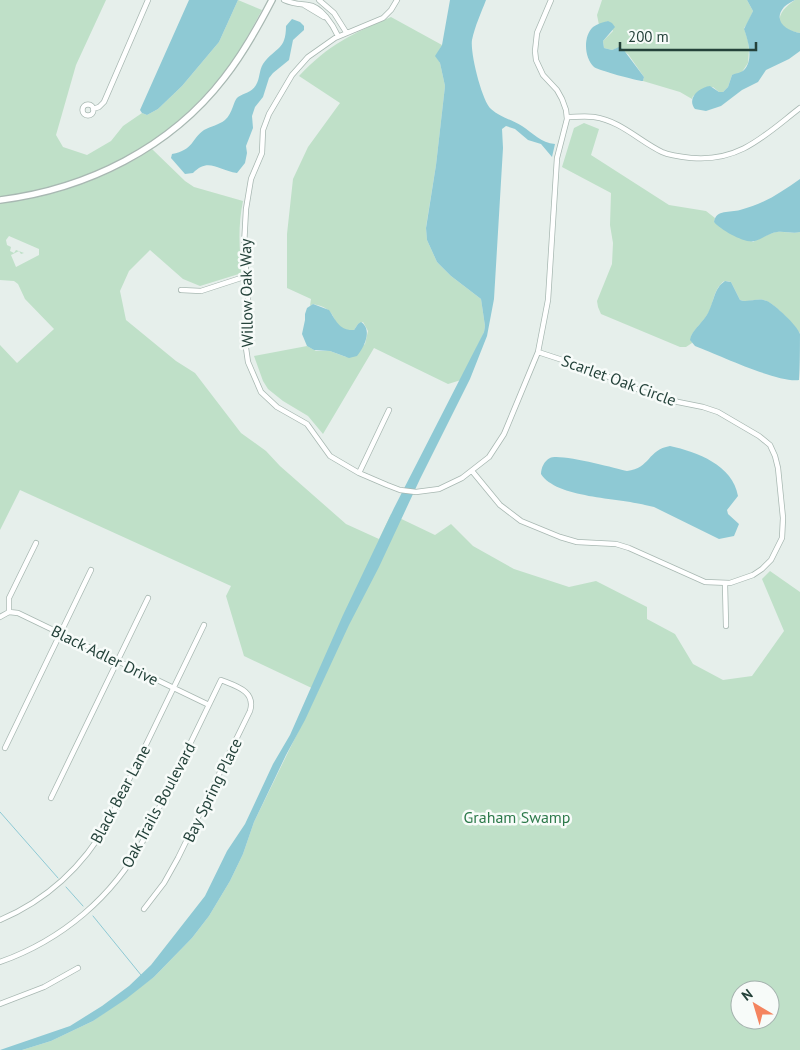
<svg xmlns="http://www.w3.org/2000/svg" width="800" height="1050" font-family="'PT Sans',sans-serif">
<rect width="100%" height="100%" fill="#e6efeb"/>
<path fill="#bfe0c8" fill-rule="evenodd" d="M0,0h106l-30,65 -20,70 7,12 24,8 24,-14 12,-15 19,-13 5,2 11,-6 24,-23 37,-44 19,-42 24,10c-10,18 -19,36 -31,53 -58,79 -135,122 -231,134z
M602,0h145l6,11 -6,13 -3,4 4,13 1,9 -1,13 -6,9 -10,3 -4,12 -5,5h-4l-6,-5 -20,9 -1,3 -12,-7 -37,-11 1,-4 -16,-23 -11,-6 -5,2 -8,-2 -1,-7 10,-10 -5,-10 -9,4 -2,-10z
M795,0h5v33c-26,-5 -26,-19 -5,-33z
M391,17l51,28 -6,11 4,7 5,23 -9,79 -10,62 1,13 10,22 14,14 30,23 4,27 -1,6 -23,48 -13,4 -74,-36 -51,86 -15,-18 -25,-15 -15,-12 -5,-8 -9,-25 53,-10 9,5h14l16,6 19,-13 3,-13 -5,-9 -5,2 -4,6c-21,2 -17,-14 -26,-20 -3,-3 -10,-5 -15,-6l-3,2 1,-7 -24,-11v-54l6,-55 15,-32 32,-44 -41,-27c30,-32 53,-42 92,-59z
M584,123l15,6 -8,26 78,50 37,6 9,7 -1,4 39,20c7,-4 15,-8 23,-10 8,-1 16,2 24,0v101c-7,-9 -25,-30 -36,-33 -8,-2 -16,3 -24,0l-9,-18c-4,-1 -7,-2 -10,2 -7,7 -8,18 -11,26 -5,10 -14,17 -19,26l1,7 -6,4h-6l-79,-33 -3,-7 -1,-6 15,-37 1,-21 -3,-18 1,-32 -49,-26 12,-39z
M152,149l33,32 9,6 49,14c-5,24 -4,47 -1,72l-42,13 -17,-7 -33,-29 -21,21 -9,20 6,29 50,41 19,12 46,60 25,18 14,15 66,58 33,15 12,-25 44,21 16,-11 22,22 41,23 55,18 27,-6 51,26v12l28,15 18,30 30,16 29,-4 32,-45 -22,-52 8,-8 30,21v458h-778l29,-9 42,-20 61,-44 38,-39 17,-22 21,-35 13,-27 11,-32 64,-131 -74,-35 -18,-60 5,-10 -211,-96 -20,40v-185l17,18 37,-34 -29,-30 -7,-15 -4,-3 -14,-1v-78c15,-2 31,-3 46,-7 36,-9 75,-25 106,-46zM9,236l30,13v6l-23,12 -5,-12 8,-4 2,3 3,-1 -8,-3 -2,3 -4,-2 1,-4 -4,-2 -1,-5zM740,990h30v30h-30z"/>
<path fill="#8ec9d4" d="M189,0h49l-19,42 -37,44 -24,23 -11,6 -5,-2 -2,-3z
M450,0h36c-5,13 -11,26 -14,40 -2,13 10,61 19,69 9,8 21,11 31,17 11,7 19,17 33,18l-3,13 -11,-13 -13,-4 -13,-11 -9,-3 -4,3 1,19 -9,151 -7,37 -17,43 -50,100 -41,88 -30,58 -44,95 -19,35 -32,67 -11,32 -13,27 -21,35 -17,22 -38,39 -28,22 -33,22 -42,20 -29,9h-22l70,-24 32,-20 27,-20 22,-21 54,-69 22,-45 18,-27 28,-60 17,-29 53,-120 51,-107 90,-176 1,-6 -4,-27 -30,-23 -14,-14 -10,-22 -1,-12 10,-63 9,-79 -5,-23 -5,-7 7,-11z
M747,0h48c-4,2 -8,4 -11,7 -12,14 3,24 16,26v18l-11,8 -23,11 -8,12 -16,8 -21,16 -15,5 -11,-2c-9,-11 5,-22 15,-23l9,6h4l5,-5 4,-12c4,-2 9,-2 12,-5 10,-10 4,-30 0,-41l9,-18z
M292,19l8,3 4,4v4l-11,10 -4,20 -16,13 -4,5 -6,19 -8,10 -3,9 1,12 -7,18 1,7 -2,10 -8,10c-19,-3 -29,-16 -44,0l-8,1 -14,-16 1,-4c22,-4 19,-15 32,-24 7,-4 15,-5 21,-10 8,-7 8,-19 13,-23 6,-4 13,-4 18,-12 4,-6 3,-15 7,-21 12,-17 23,-13 23,-38z
M608,21l4,2 3,4 -12,14 1,7 8,2 7,-3 4,2 21,28 -1,4c-6,0 -45,-11 -49,-14 -10,-9 -11,-31 -1,-40 4,-3 10,-5 15,-6z
M800,179v53c-7,2 -15,-1 -23,0 -7,1 -14,6 -22,9 -10,3 -34,-11 -41,-19 2,-13 16,-9 26,-12 24,-6 40,-17 60,-31z
M725,281l6,1 9,18c8,3 18,-3 27,1 7,3 31,25 33,33 0,6 0,38 -1,46 -22,3 -80,-25 -104,-34l-5,-6 1,-4c4,-8 12,-14 17,-23 6,-11 6,-25 17,-32z
M313,304l16,6c7,10 10,21 25,20l4,-6 3,-2c12,8 3,25 -4,34l-8,2 -19,-7 -16,-1 -7,-4 -5,-12 3,-14v-6l2,-6z
M670,446c27,6 63,19 68,50l-11,14 1,4 11,10 -5,12 -15,3 -65,-32 -9,-2c-26,-7 -89,-7 -104,-31 0,-6 3,-13 9,-16 9,-5 64,10 77,13 24,-3 20,-21 43,-25z"/>
<g fill="none" stroke-linecap="round" stroke-linejoin="round">
<path stroke="#8ec9d4" stroke-width="1" d="M0,812l58,66
M66,887l17,19
M93,916l48,59"/>
<defs>
<path id="minor" d="M284,0c9,4 15,4 24,5 13,1 25,20 30,31
M319,0l15,13 12,19
M397,0l-6,10 -8,8 -48,20 -27,19 -16,18 -23,39 -6,16 -1,23 -11,26 -5,30 -2,37 4,48v24l-3,23 3,21 13,30 16,15 30,17 23,32 29,17 28,12 13,5 16,2 23,-3 23,-11 27,-21 15,-23 34,-82 10,-52 9,-142 10,-39 -1,-9 -4,-11 -5,-9 -14,-15 -7,-15 -1,-9 2,-18 14,-33
M304,5l20,12
M82.5 110a5.5 5.5 0 1 1 11 0a5.5 5.5 0 1 1-11 0Z
M93,109l6,-2 5,-5 44,-102
M567,117c9,0 18,-1 27,0 27,4 45,24 68,35 9,4 20,5 30,6 48,4 73,-23 108,-50
M181,290l20,1 46,-15
M472,471l28,34 21,16 39,16 17,5 39,2 13,4 76,34 25,1 23,-8 9,-6 9,-9 11,-22 1,-20 -5,-50 -3,-12 -5,-11 -11,-9 -41,-24 -15,-5 -25,-5 -29,-8 -59,-25 -52,-17
M359,473l30,-63
M725,584l1,42
M9,612v-14l27,-55
M0,617l9,-5 9,1 191,92
M5,748l86,-178
M51,798l97,-200
M0,920c47,-20 84,-55 109,-99l95,-196
M0,962c62,-22 113,-65 144,-123l77,-159c15,6 35,11 29,31l-72,147 -14,25 -20,26
M0,1004l44,-17 34,-19"/>
<path id="tertiary" d="M0,200c87,-11 170,-52 224,-122 19,-24 34,-51 48,-78"/>
</defs>
<use href="#minor" stroke="#a8b8b2" stroke-width="6"/>
<use href="#tertiary" stroke="#a8b8b2" stroke-width="8"/>
<use href="#minor" stroke="#fff" stroke-width="4.5"/>
<use href="#tertiary" stroke="#fff" stroke-width="5.5"/>
</g>
<g text-anchor="middle" dominant-baseline="central" stroke-width="5" stroke-linejoin="round" paint-order="stroke">
<g font-size="16" fill="#24423a" stroke="#f7fbf9">
<text transform="translate(246 293) rotate(-91)">Willow Oak Way</text>
<text transform="translate(619 380) rotate(20)">Scarlet Oak Circle</text>
<text transform="translate(105 655) rotate(26)">Black Adler Drive</text>
<text transform="translate(212 790) rotate(-64)">Bay Spring Place</text>
<text transform="translate(120 794) rotate(-62)">Black Bear Lane</text>
<text transform="translate(158 805) rotate(-62)">Oak Trails Boulevard</text>
</g>
<g font-size="16" fill="#2d7a4b" stroke="#f7fbf9">
<text x="517" y="817">Graham Swamp</text>
</g>
</g>
<g transform="translate(755 1005) rotate(322)"><circle r="24" fill="#f7fbf9" stroke="#a3b1ad"/>
<path d="M0-4L9 19L0 12L-9 19Z" fill="#f4845f"/>
<text y="-8" font-size="14" font-weight="bold" text-anchor="middle" fill="#24423a">N</text>
</g>
<path d="M620 42v8h136v-8" fill="none" stroke="#24423a" stroke-width="2.5"/>
<text x="628" y="42" font-size="15" fill="#24423a" stroke="#f7fbf9" stroke-width="4" paint-order="stroke">200 m</text>
</svg>
